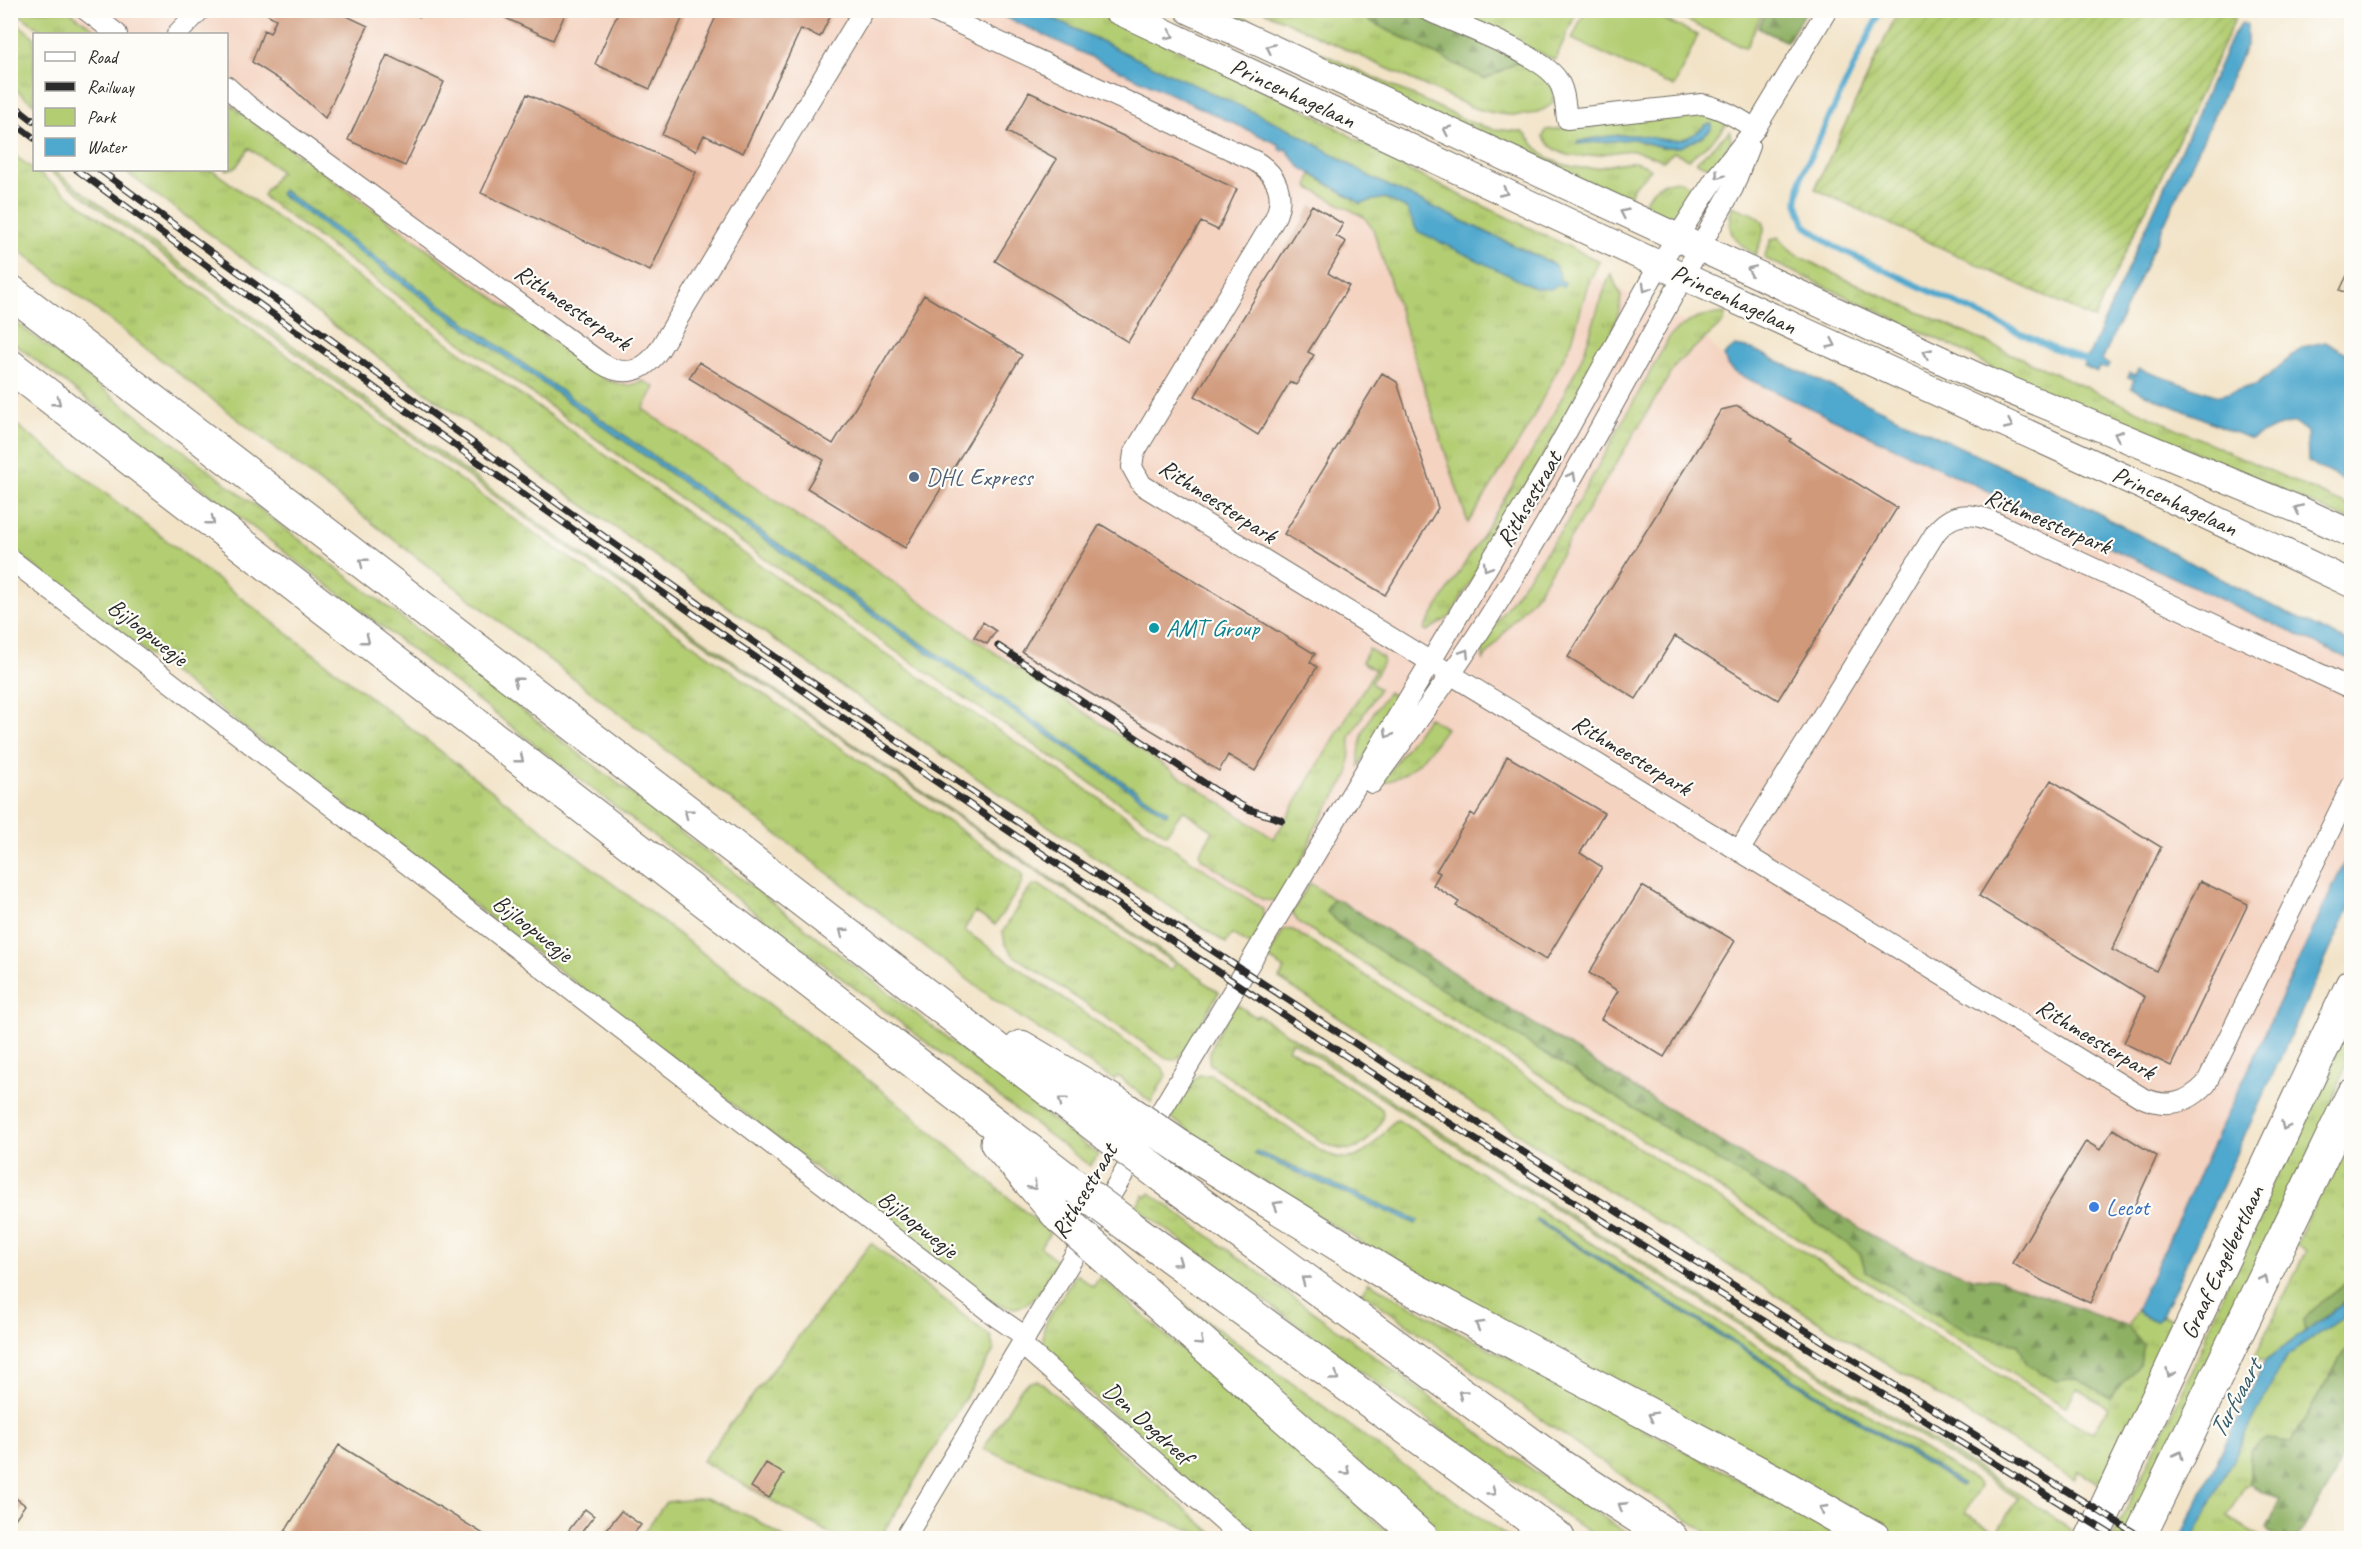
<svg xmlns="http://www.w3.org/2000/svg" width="2362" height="1549" font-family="Caveat,sans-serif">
<defs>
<pattern id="grass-tufts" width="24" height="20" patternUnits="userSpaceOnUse" patternTransform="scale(1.5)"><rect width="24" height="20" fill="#b3cd72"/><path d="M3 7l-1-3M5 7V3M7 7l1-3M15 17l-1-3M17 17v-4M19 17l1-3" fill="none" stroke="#9ab063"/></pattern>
<pattern id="forest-firs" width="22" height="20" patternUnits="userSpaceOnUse" patternTransform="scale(1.5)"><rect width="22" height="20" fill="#8eb064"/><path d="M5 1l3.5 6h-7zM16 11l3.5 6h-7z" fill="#748f53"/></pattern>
<pattern id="garden-furrows" width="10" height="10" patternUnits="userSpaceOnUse" patternTransform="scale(1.5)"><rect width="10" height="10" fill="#b3cd72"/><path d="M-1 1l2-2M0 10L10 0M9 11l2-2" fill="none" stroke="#9ab063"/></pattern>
</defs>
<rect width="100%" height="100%" fill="#fdfcf7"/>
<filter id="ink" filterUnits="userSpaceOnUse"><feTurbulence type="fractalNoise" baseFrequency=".0167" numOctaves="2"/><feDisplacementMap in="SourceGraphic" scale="12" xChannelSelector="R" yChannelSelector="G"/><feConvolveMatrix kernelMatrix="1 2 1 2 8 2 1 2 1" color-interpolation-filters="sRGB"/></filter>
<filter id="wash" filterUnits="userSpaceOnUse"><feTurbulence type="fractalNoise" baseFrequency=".008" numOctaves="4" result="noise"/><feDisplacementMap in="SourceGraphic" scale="24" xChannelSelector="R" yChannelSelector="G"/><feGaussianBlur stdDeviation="1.35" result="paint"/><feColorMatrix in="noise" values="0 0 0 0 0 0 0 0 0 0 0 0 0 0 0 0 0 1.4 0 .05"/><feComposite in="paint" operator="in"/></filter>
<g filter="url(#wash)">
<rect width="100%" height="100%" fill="#f2e3c7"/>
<path fill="#f4d3c1" d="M19,11h1047l304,151 329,168 37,43 615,287v188l-223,479 16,18 -31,63 -800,-479 -29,39 -50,-33 -38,-69 24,-35 -972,-685 -21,19 -1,-131h-175z"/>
<path fill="url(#grass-tufts)" stroke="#6f7c4e" stroke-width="1.5" fill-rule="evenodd" d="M15,11h54l32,23h-55z
M1038,11h58l212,100 100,59 191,91 -12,26 -15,54 -46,90 -58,92 -95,-294 -9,-12 -56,-30 3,-13 49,29 24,-5 24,11 9,22 142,49v-9l-13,-11 -172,-81 -84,-50 -150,-69z
M1206,11h25l241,112 22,6 29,3c11,10 17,24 31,29 12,5 25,8 38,7 19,-1 43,-14 59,2l-17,16 -8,20z
M1263,11h87l135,68 37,-19c18,13 35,18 31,43 -21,19 -57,12 -82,4z
M1442,11h135l-22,49z
M11,18l23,19v67l-23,-18z
M227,102l379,278 22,6 15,-5 12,6 -12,22 345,239 286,191 101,-169 -13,-8 7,-13 14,9v4l-12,21 8,6 -29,48 -1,37 -34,54 -9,24 -28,49 -15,-1 -62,-42 -1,-5 13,-22 -30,-21 -17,24 -287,-194 -408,-290 -205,-151 -3,-4 17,-24 -31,-23 -13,19 -10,3z
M1694,114l15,2 18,8 -14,16 -24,19 -15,-7 -11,9c-13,-6 -26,-12 -41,-10 -29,3 -57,16 -79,-14l3,-7zM1707,124l-5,13 -22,10h-19l-28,-8 -56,3c12,-4 43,-8 56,-7 32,3 46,16 74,-11z
M1730,131l1,10 -18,28 -17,-7z
M10,152c332,247 669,486 1010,719l3,7 -2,7 -26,40 -20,-13 -11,18 198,137 4,8 -15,27 -33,-26 -4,4 -122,-82 -326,-248 -655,-506z
M48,170h5c377,278 758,553 1150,809l-1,2 17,11 -34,58 -9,10 -9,-1 -154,-104 -8,-12 -2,-11 22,-38 9,-9h5l131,85 5,-6c-382,-255 -759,-518 -1127,-794z
M123,170h89l254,186 408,290 389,263v12l-12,25 -19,-12 -6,9c-377,-244 -743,-506 -1103,-773z
M1677,180l21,10c-18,28 -26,32 -58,21 10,-20 15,-28 37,-31z
M1732,206c36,14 39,12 23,49 -21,-14 -30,-22 -23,-49z
M1778,237l15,16 37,19 521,235v14l-197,-87 -139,-53 -52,-30 -199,-93 7,-18z
M1611,274l10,22 -2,15 -7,21 -24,46 -138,239 -23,14 -3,-2c52,-84 109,-172 153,-261 15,-30 19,-64 34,-94z
M1725,313l-1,9 -47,41 -139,229 -26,30 -29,38v-12l5,-15 78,-109 104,-188c16,-16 33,-21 55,-23z
M10,318l653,500 435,337 -8,11 -439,-332 -640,-493z
M10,420l889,684 151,129 -10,14 18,14c-24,38 -32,65 -80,32l-967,-745z
M1388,692l12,7 -41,67c-1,-36 9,-46 29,-74z
M1428,717l18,11c-17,24 -34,49 -65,55z
M1310,883l23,16 -7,12 22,20 455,282 57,40 6,19 102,60 50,12 9,20 117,-19 -16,-18 9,-19v2l23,8 2,-2 19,8 -78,162 -25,-15 -4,9 -523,-325 -272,-176 6,-10 -17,-11 16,-29 9,1 792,499 9,3 14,-24 -31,-20 -11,18h-3l-765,-484 -6,-10z
M1236,1004l20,13 2,-2 359,230 403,250 60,41 -2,2h-183l-80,-47 -361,-191 -224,-139 -60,-44 24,-38 5,-4h12l109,75c38,22 51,-3 74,-29l4,-1 213,136 368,227 1,3 -15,27 32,19 21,-34 -403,-251 -323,-206 -4,7 94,61c3,8 -2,15 -7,22 -15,21 -28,23 -51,12l-114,-79c-5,-16 18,-46 26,-60z
M2351,1010v41l-31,84 -194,403h-14l77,-161 63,-154z
M2351,1120v159l-37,29 -11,12 2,11 -40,30 -11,-3 52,-107 -10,-6z
M1150,1193l340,248 144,97h-36l-120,-81 -342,-250 8,-12 3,2z
M871,1243l119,93 4,14 -114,188h-42l-136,-77z
M1129,1264l283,207 98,67h-78z
M1076,1274l17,13 7,-10 294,261h-140l-61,-51 -143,-130c-7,-11 -9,-20 -5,-33z
M1369,1282c155,90 318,164 472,256h-126l-119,-80 -234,-166z
M2351,1312v29l-60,101 -25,-3 -16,11v34l-6,3 -17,29 35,22h-69l86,-169 9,-14z
M1037,1381l6,3 175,154h-6l-229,-89 39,-62 8,-5z
M706,1498l47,20 32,20h-145l26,-36z"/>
<path fill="url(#forest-firs)" stroke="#5c6e48" stroke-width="1.5" d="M1350,11h61l111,49 -37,19z
M1766,11v-1l40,1 -19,31 -29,-14z
M1333,899l6,1 305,194 229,142 36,19 64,23 28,2 127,47 16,18 -4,19 -30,34 -33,-20 -21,3 -29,-17 -9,-20 -50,-12 -102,-60 -6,-19 -57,-40 -455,-282 -22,-20z
M2351,1279v19l-46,33 -2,-11 11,-12z
M2351,1341v90l-17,46 -36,61c-12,0 -25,3 -31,-10l13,-28 -30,-16v-34l16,-11 25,3z"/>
<path fill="#b3cd72" stroke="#6f7c4e" stroke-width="1.5" d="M1585,11h60l53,24 -24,52 -102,-48z
M1666,11h97l-17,37z"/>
<path fill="url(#garden-furrows)" stroke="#6f7c4e" stroke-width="1.5" d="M2223,11l13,6 -142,302 -279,-130 83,-178z"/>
<path fill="#4fa8cd" stroke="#3d6a7c" stroke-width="1.5" d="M992,11h46l102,49 150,69 84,50 181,86 5,11 -1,4 6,2 -2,5 -6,-2 -6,4 -16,-1 -118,-57 -10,-22 -22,-11 -25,5 -60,-36 -15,-19 -2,3 -4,-2 1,-4z
M2242,23l5,2v18l-145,317 7,5 -2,4 -8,-2 -2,5 -13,-6 148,-330z
M1707,124h4v5l-9,8 -22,10h-19l-28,-8 -56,5 2,-3c17,-2 35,-7 52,-6 33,1 46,17 76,-11z
M283,190c291,213 586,419 885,622l-2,3c-299,-202 -595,-408 -886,-621z
M2325,342l22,11 4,12v119l-43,-22 -1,-30 -13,-10 -20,6 -24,11 -119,-51 3,-9 -6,-2 2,-4 6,2 2,-6 80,27 40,-12 45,-37z
M1735,346l17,3 327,154 197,105 75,35v17l-616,-287 -8,-8 -3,-10z
M2351,848v56l-189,412 -5,4c-8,-1 -18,-3 -20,-12z
M1256,1151l162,69 -2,4 -162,-70z
M1537,1219l426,265 -2,2 -425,-265z
M2351,1298v14l-63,43 -9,14 -86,169h-13l85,-177z"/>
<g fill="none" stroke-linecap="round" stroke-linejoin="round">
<path stroke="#4fa8cd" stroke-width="6" d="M1881,10l-79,164 -5,28 8,23 28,21 217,101 43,16"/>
</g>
<g id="blocks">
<path fill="#d0997a" d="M267,10h67l34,16 -43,92 -34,-31 -39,-25 12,-32 6,3 6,-14 -9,-5z
M406,10h17l-3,7z
M504,10h63l-14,30 -52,-24z
M619,10h67l-36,79 -55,-25z
M719,10h17l11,6 2,-6h84l-13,27 -19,-8 -58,124 -39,-18 -8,16 -34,-16z
M387,55l57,27 -39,84 -57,-26z
M1029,92l208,97 -19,41 -17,-8 -73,120 -133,-81 62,-102 -50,-27z
M527,94l169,78 -46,99 -169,-78z
M1312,205l31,19 -7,12 10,6 -18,31 21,13 -41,66 6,3 -18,30 -6,-3 -32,53 -63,-39z
M2352,265v30l-12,-5z
M924,295l98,60 -117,193 -98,-60 17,-28 -135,-82 10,-16 134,82z
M1382,373l15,9 41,126 -53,87 -101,-61z
M1738,406l53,33 -2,2 108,67 -119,192 -103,-64 -39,63 -68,-42 153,-247z
M1100,524l215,130 -5,8 7,5 -62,104 -27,-16 -9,16 -197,-119z
M983,622l13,9 -9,13 -13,-7z
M1507,756l97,57 -24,40 22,14 -56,93 -90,-54 3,-4 -26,-17 7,-12 -4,-2 35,-58 4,3 19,-31z
M2051,780l110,67 -49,103 44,21 44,-90 48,23 -77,162 -47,-23 21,-46 -166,-101z
M1642,886l93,55 -71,116 -63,-38 17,-28 -29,-18z
M2113,1129l44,27 -67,147 -46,-21 -32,-19 74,-122 14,9z
M339,1445l151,93h-209z
M766,1463l18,11 -15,24 -18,-11z
M10,1494l15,11 -15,21z
M585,1509l9,7 -17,22h-8l-4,-3z
M621,1511l20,14 -11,13h-30z"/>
</g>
</g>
<g filter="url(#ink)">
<use href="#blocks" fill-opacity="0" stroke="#716b62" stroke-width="1.5"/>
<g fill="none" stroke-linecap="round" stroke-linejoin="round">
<defs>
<path id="street" d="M86,10l31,24
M930,10l325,151c23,14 31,35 19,59l-140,233 -2,14 10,18 999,612c26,12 46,7 65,-13l146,-299
M1427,10c29,14 114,44 130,69 8,11 8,26 10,40l135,-15c20,4 36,14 53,25
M177,34l23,-24
M226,86l21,19 354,258c23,15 43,9 58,-13l205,-340
M10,559l988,759 28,19
M1372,783c43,-59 87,-117 125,-179 85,-135 157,-278 236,-416l16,-42
M1739,851l197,-319c16,-20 34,-20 56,-11l360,168
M1021,1344l221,194
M905,1538l640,-1067 114,-206 58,-89 38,-47 72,-119"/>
<path id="secondary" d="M1117,10l566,266 499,228 170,80
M1189,10l791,368 324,134 48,22"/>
<path id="primary" d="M2139,1538l213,-443"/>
<path id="highway" d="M10,291l1099,845
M10,366l1068,822
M1021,1047l104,62
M997,1143l63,74
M1179,1146l219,135 376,200 100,57
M1161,1175l401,292 109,71
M1130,1227l428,311
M1110,1261l312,277
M2092,1538l260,-553"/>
</defs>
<use href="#street" stroke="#716b62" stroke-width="22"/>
<use href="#secondary" stroke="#716b62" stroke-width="29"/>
<use href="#primary" stroke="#716b62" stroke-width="34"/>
<use href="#highway" stroke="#716b62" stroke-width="35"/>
<use href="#street" stroke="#fff" stroke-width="20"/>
<use href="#secondary" stroke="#fff" stroke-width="27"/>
<use href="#primary" stroke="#fff" stroke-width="32"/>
<use href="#highway" stroke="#fff" stroke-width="33"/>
<defs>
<path id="rail" d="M10,102l24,19
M10,120l24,18
M77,170c390,290 788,568 1193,836 278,184 563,358 847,532
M100,170c311,230 625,458 948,672 199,132 399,262 601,390 164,104 330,205 494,306
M998,646l223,148 27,15 34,11"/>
</defs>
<use href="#rail" stroke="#2b2b2b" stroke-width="7"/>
<use href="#rail" stroke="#fdfcf7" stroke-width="4.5" stroke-dasharray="14" stroke-linecap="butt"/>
<defs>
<path id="highway-bridge" d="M1125,1109l54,37
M1109,1136l52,39
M1078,1188l52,39
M1060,1217l50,44"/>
</defs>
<use href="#highway-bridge" stroke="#716b62" stroke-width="35" stroke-linecap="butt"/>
<use href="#highway-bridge" stroke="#fff" stroke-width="33"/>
</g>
<defs><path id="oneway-chevron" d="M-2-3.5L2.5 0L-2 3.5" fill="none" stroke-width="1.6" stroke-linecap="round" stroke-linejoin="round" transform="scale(1.5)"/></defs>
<g stroke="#a0a0a0">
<use href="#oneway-chevron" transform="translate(1170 35) rotate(25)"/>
<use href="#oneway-chevron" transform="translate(1270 48) rotate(-155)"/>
<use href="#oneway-chevron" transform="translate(1447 130) rotate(-155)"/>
<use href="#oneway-chevron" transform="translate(1719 175) rotate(126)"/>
<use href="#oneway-chevron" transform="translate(1504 192) rotate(25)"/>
<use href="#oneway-chevron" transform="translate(1624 213) rotate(-155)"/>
<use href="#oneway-chevron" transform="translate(1751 270) rotate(-157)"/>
<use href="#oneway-chevron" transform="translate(1646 288) rotate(120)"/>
<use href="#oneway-chevron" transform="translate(1832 344) rotate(25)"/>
<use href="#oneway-chevron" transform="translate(1927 353) rotate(-155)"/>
<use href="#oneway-chevron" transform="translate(57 402) rotate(38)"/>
<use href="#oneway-chevron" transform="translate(2009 425) rotate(25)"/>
<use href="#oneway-chevron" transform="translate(2118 435) rotate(-158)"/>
<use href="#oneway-chevron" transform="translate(1572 476) rotate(-61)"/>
<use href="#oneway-chevron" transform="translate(2298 509) rotate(-157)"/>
<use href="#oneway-chevron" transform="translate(211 521) rotate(38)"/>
<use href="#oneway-chevron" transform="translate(363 562) rotate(-142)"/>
<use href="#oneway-chevron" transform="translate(1487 567) rotate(121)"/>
<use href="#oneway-chevron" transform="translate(366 640) rotate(38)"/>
<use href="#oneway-chevron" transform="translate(1465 653) rotate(-57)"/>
<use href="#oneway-chevron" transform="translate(517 681) rotate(-142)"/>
<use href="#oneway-chevron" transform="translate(1388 734) rotate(120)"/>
<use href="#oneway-chevron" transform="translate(520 759) rotate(38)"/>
<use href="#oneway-chevron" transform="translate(688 813) rotate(-142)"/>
<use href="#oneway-chevron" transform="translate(843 932) rotate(-142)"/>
<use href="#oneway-chevron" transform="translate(1062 1101) rotate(-143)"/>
<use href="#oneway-chevron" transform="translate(2285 1126) rotate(115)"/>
<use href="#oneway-chevron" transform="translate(1033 1186) rotate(50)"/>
<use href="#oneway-chevron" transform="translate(1277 1205) rotate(-149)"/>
<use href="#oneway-chevron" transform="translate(1178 1262) rotate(36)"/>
<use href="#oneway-chevron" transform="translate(2264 1279) rotate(-64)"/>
<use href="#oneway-chevron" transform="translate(1305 1280) rotate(-144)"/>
<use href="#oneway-chevron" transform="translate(1479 1325) rotate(-151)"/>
<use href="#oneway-chevron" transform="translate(1200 1342) rotate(42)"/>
<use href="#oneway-chevron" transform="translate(2170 1373) rotate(115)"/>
<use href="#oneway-chevron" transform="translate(1335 1377) rotate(36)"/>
<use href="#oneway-chevron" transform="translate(1462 1394) rotate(-144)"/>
<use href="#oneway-chevron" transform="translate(1652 1416) rotate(-153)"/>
<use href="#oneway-chevron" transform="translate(2179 1455) rotate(-64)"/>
<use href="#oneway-chevron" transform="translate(1346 1471) rotate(42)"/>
<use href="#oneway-chevron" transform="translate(1492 1492) rotate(36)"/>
<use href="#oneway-chevron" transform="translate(1622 1506) rotate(-147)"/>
<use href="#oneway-chevron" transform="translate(1823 1509) rotate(-150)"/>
</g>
</g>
<circle fill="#5c6f8a" stroke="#fdfcf7" stroke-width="2" cx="914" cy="477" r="6"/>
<circle fill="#0f9aa8" stroke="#fdfcf7" stroke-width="2" cx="1154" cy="628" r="6"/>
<circle fill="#3f7fe0" stroke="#fdfcf7" stroke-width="2" cx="2094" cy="1207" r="6"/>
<g text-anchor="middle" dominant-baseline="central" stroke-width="4.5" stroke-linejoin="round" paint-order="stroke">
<g font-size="24" fill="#2b2b2b" stroke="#fdfcf7">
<text transform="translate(1293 93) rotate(25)">Princenhagelaan</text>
<text transform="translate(1734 299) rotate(25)">Princenhagelaan</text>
<text transform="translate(573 307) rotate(34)">Rithmeesterpark</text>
<text transform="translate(1529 499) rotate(-60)">Rithsestraat</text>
<text transform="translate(1218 501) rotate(33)">Rithmeesterpark</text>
<text transform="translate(2175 501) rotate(25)">Princenhagelaan</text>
<text transform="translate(2048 521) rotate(23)">Rithmeesterpark</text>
<text transform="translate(148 632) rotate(38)">Bijloopwegje</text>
<text transform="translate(1632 755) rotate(31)">Rithmeesterpark</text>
<text transform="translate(533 928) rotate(38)">Bijloopwegje</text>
<text transform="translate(2096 1039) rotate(31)">Rithmeesterpark</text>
<text transform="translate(1084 1191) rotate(-59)">Rithsestraat</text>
<text transform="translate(918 1224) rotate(38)">Bijloopwegje</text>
<text transform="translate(2222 1262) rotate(-65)">Graaf Engelbertlaan</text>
<text transform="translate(1148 1423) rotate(42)">Den Dogdreef</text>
</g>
<g font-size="24" fill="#4e5e75" stroke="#fdfcf7" text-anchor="start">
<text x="926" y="477">DHL Express</text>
</g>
<g font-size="24" fill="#0d838f" stroke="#fdfcf7" text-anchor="start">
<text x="1166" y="628">AMT Group</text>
</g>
<g font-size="24" fill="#366cbe" stroke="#fdfcf7" text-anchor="start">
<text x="2106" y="1207">Lecot</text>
</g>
<g font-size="26" font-style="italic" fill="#395d6c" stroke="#fdfcf7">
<text transform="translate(2235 1399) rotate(-62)">Turfvaart</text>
</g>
</g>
<rect width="2362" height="1549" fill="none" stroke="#fdfcf7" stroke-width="36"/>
<rect x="33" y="33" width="195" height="138" fill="#fdfcf7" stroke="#a9a8a5" stroke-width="1.5"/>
<rect x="45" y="52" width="30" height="9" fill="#ffffff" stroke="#a9a8a5" stroke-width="1.5"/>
<text x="87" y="63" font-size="18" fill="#2b2b2b">Road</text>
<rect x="45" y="82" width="30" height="9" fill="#2b2b2b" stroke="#a9a8a5" stroke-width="1.5"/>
<text x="87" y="93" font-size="18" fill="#2b2b2b">Railway</text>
<rect x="45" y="108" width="30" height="18" fill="#b3cd72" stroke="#a9a8a5" stroke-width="1.5"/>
<text x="87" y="123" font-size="18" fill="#2b2b2b">Park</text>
<rect x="45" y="138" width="30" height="18" fill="#4fa8cd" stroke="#a9a8a5" stroke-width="1.5"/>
<text x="87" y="153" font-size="18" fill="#2b2b2b">Water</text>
</svg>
